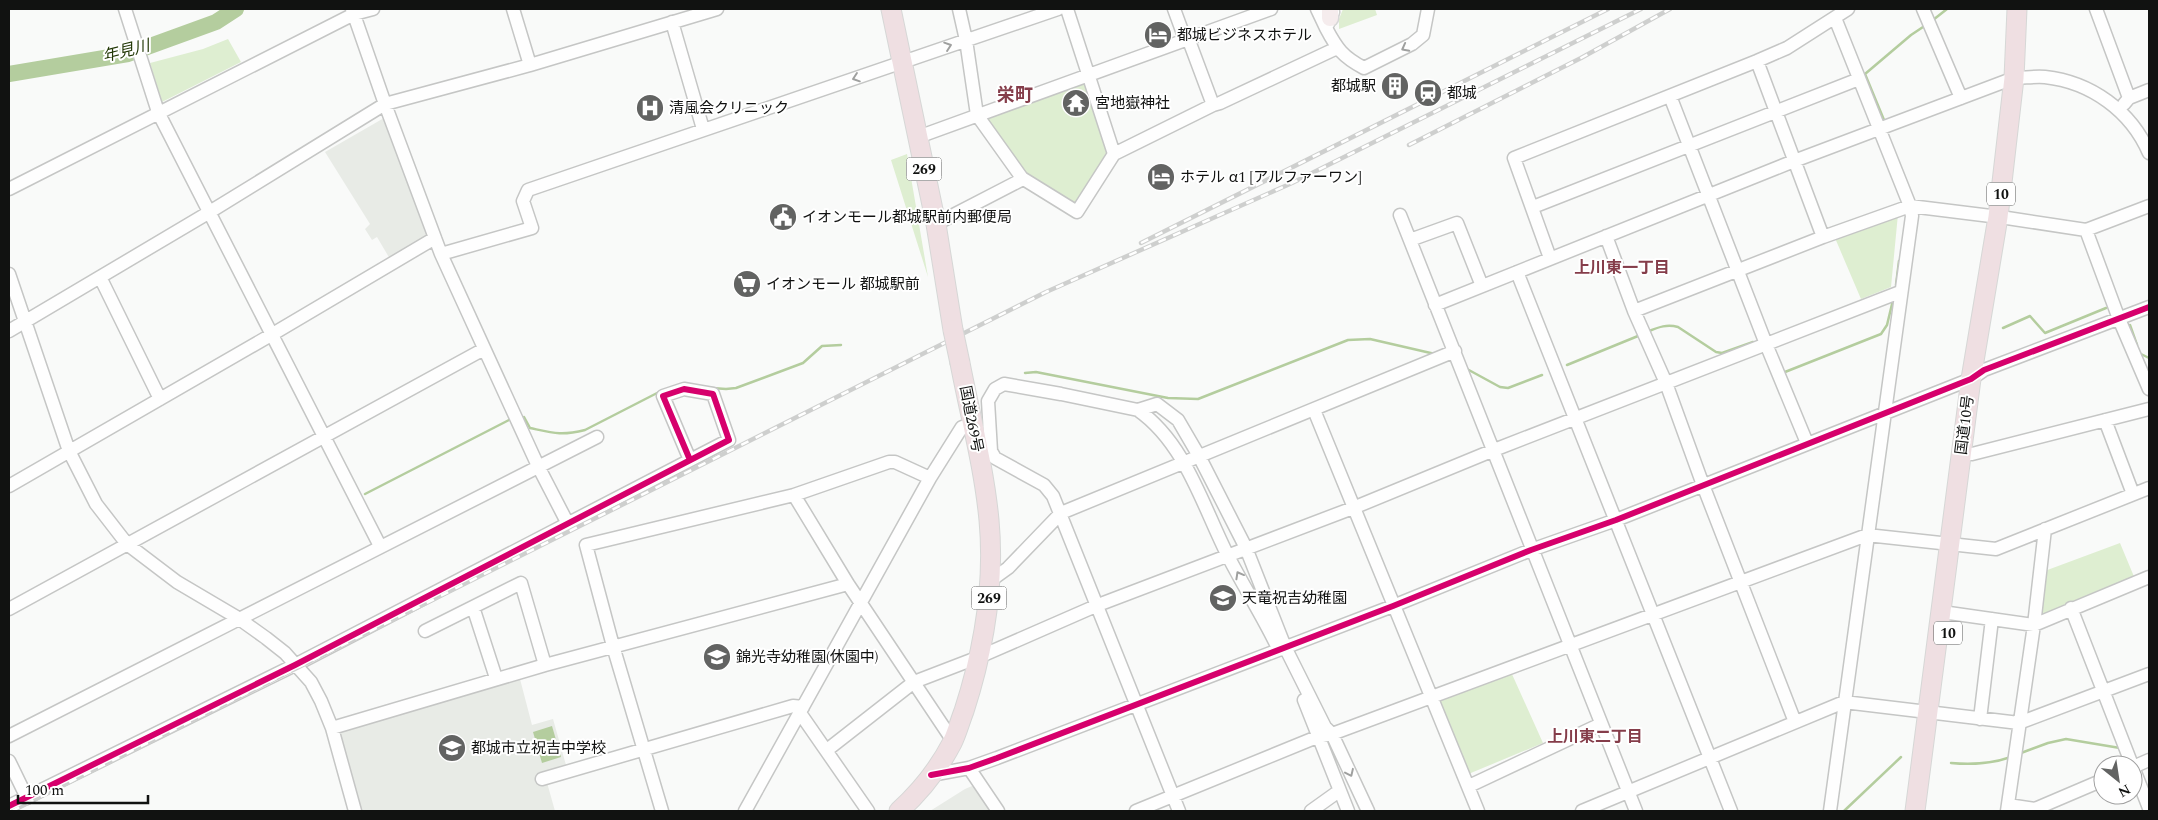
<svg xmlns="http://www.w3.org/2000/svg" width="2158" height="820" font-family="Spectral,'Noto Sans JP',serif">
<rect width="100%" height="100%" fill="#f9faf9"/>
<path fill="#e8ebe6" d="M384,118l44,119 -38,22 -13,-22 -5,3 -7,-11 5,-5 -45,-72z
M520,679l12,46 21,-6 13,46 -22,7 11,39h-195l-22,-80z
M972,786l9,4 14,21h-65l35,-22z"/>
<path fill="#deeed1" d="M1343,9h32l2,6 -38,14v-10z
M228,39l13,23 -79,40 -12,-39 53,-14z
M1088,75l26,79 -37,58 -55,-34 -45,-63z
M907,154l21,123 -37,-117z
M1898,214l-7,73 -30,12 -26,-61z
M2120,543l15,36 -93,36 -5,-2 5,-41z
M1511,672l32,71 -77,32 -29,-75z"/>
<path fill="#b4cd9e" d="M552,726l9,31 -19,6 -9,-31z"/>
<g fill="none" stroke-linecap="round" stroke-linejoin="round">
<path stroke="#b4cd9e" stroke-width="2.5" d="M1933,20l14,-11
M1884,120l-19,-46 46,-39 15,-10
M1896,285l3,-24
M2130,325l7,20
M2003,328l27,-12 15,17 61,-25
M1649,331c10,-4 18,-7 29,-4l38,25 6,1 31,-11
M2139,353l10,5
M1567,365l71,-29
M1467,369l33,18 8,1 34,-13
M1785,372l96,-38 6,-9 6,-25
M1025,373l11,-1 132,26 30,1 150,-59 22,-1 65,15
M712,388l14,1 10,-1 67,-25 19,-17 19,-1
M524,417l6,11c23,5 31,8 55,2l76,-39
M365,494l144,-74
M2021,753l27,-10 18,-4 54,9
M1951,763c21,2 40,1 60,-6
M1844,811l57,-54"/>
<path stroke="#b4cd9e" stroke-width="16" d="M9,74l119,-20 88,-32 20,-13"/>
<defs>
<path id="minor" d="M125,9l33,103 222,434
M352,9l33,95 56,150 97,212 30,58
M513,9l17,56
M959,9l7,31 11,75 45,63 55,34 37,-58 99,-49 7,-2 117,-55
M1067,9l47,145
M1174,9l11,30
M1317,9l9,19
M1923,9l38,89
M2096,9l33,89
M1333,12l-7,16c11,21 17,29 38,40l48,-24 11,-9 5,-26
M672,22l31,107
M1188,38l25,67
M1757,61l66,176
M1670,96l96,248 41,99
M2124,104l5,-6 20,-8
M918,137l353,-128
M9,189l345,-175 19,-5
M1533,207l326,-128
M1400,215l236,596
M936,224l87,-45
M2086,230l33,89 30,70
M1606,236l28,75 32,72 37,102 92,237
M1410,240l47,-17 25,63
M441,254l91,-26 -9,-27 5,-11 530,-181
M1550,258l-36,-100 243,-97 30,-13 61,-39
M1517,272l214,539
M9,274l60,177 27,53 31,40 50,38 61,36 28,20 19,15 26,29 10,19 11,27 23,83
M100,277l60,122
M1435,305l359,-144 220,-83c10,0 21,-2 31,-1 46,5 86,34 104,76
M1634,311l189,-74 87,-31 97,12 79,12 63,-24
M9,331l199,-118 177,-109 145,-39 187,-56
M1138,410c47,33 64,94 89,144 15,30 34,59 49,90
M1314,410l164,401
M2105,420l28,74
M1972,454l177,-45
M9,486l262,-151 164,-97
M794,495l54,89 105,157
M990,581l18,-13 53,-55 394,-162
M473,607l23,71
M2071,608l61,157
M9,609l475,-260
M1942,612l92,13 115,-48
M425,631l96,-48 24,82
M1304,700l44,111
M800,713l68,98
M1980,719l12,-100
M332,728l213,-63 303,-81
M9,736l588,-299
M827,750l87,-68 65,-25 119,-52 255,-97 141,-58 406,-158
M9,761l18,37
M2133,767l16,41
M2133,767l16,-7
M969,768l29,43
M931,775l38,-7 28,-10 396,-152 138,-56 85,-30 355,-141 13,-9 165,-63
M542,779l251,-73 10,1
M1469,786l132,-62
M2008,805l27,4 68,-29
M9,806l286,-141 434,-225 -16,-46 -29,-5 -21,7 27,64
M662,811l-49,-165 -27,-101 208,-50 95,-33h6l35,16
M745,811l185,-333 32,-51
M1136,811l181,-74 15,-3 535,-199 129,14 153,-61
M1179,811l-126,-315 -9,-11 -49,-27 -4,-7 -3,-50 7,-12 9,-5 57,10 77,16 19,-6 21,16 21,36 47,92 39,99 40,80 7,7 36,77
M1311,811l28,-20
M1582,811l262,-109 175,21 130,-49
M1830,811l82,-595 -2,-10 -75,-188
M2007,811l27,-186 11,-96"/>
<path id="major" d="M1330,18v-9"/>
<path id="highway" d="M891,9l45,215 17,106
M899,811c21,-19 40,-43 53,-68 5,-10 8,-22 12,-32 20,-62 31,-126 25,-191 -5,-53 -19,-105 -29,-157
M1915,811l56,-432 27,-162 16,-139 3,-69"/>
</defs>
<use href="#minor" stroke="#c5c6c5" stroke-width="15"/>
<use href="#major" stroke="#d6d7d6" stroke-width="19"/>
<use href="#highway" stroke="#d6d7d6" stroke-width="21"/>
<use href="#minor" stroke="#fefefe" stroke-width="12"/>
<use href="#major" stroke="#f5eced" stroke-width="16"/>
<use href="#highway" stroke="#efdfe2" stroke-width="19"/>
<defs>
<path id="rail" d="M1409,145l172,-87 89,-49
M1141,243l467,-234
M12,811l1034,-519 246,-109 349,-174"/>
</defs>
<use href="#rail" stroke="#cecfce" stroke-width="4.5"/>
<use href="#rail" stroke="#fff" stroke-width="2.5" stroke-dasharray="8" stroke-linecap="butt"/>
<defs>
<path id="highway-bridge" d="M953,330l7,33"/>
</defs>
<use href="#highway-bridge" stroke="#d6d7d6" stroke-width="21" stroke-linecap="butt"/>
<use href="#highway-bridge" stroke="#efdfe2" stroke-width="19"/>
<defs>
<path id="cycleway" d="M931,775l38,-7 28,-10 396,-152 138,-56 85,-30 355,-141 13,-9 165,-63
M9,806l286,-141 434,-225 -16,-46 -29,-5 -21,7 27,64"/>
</defs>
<use href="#cycleway" stroke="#fff" stroke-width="9"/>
<use href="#cycleway" stroke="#d6006c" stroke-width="6"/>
</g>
<defs><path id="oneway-chevron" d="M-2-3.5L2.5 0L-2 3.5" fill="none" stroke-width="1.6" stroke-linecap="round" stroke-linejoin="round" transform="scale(1.25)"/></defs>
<g stroke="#9fa09f">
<use href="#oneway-chevron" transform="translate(948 46) rotate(-19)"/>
<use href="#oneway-chevron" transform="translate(1405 48) rotate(152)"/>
<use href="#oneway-chevron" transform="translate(856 78) rotate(161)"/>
<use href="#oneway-chevron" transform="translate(1239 575) rotate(-119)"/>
<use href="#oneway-chevron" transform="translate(1350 773) rotate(65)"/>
</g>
<defs>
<symbol id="hotel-disc" viewBox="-11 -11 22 22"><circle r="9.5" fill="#626362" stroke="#fff"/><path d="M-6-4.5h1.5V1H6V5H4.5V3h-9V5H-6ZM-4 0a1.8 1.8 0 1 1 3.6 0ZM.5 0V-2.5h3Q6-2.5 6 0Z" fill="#fff"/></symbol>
<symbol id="building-disc" viewBox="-11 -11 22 22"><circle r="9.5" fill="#626362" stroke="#fff"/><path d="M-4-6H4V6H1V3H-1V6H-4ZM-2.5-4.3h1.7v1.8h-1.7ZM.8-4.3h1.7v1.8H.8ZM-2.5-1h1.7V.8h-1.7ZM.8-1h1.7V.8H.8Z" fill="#fff"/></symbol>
<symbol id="station-disc" viewBox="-11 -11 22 22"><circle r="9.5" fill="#626362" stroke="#fff"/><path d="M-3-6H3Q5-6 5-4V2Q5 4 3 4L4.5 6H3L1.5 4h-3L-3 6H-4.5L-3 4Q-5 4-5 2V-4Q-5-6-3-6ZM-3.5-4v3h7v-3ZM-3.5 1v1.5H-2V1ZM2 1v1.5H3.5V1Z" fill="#fff"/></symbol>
<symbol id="temple-disc" viewBox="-11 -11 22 22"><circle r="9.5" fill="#626362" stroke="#fff"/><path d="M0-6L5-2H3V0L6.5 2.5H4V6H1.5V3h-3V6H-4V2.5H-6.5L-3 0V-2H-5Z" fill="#fff"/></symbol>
<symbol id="hospital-disc" viewBox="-11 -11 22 22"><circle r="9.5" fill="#626362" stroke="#fff"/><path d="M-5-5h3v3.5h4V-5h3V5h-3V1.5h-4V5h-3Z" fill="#fff"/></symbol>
<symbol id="civic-disc" viewBox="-11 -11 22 22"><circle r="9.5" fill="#626362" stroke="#fff"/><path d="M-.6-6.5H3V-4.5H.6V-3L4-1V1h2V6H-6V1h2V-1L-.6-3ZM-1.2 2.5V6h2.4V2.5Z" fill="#fff"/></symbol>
<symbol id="supermarket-disc" viewBox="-11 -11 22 22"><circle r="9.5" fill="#626362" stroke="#fff"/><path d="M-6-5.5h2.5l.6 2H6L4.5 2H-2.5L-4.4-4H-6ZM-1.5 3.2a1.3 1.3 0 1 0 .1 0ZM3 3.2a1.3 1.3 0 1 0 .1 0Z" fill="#fff"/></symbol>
<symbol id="school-disc" viewBox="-11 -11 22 22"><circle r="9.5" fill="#626362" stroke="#fff"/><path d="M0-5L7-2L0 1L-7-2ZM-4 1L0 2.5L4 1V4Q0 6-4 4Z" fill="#fff"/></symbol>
</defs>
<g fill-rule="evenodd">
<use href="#hotel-disc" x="1142" y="19" width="32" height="32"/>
<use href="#building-disc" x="1379" y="70" width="32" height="32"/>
<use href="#station-disc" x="1412" y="77" width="32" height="32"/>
<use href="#temple-disc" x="1060" y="87" width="32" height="32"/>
<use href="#hospital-disc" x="634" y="92" width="32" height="32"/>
<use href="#hotel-disc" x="1145" y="161" width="32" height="32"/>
<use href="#civic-disc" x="767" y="201" width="32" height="32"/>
<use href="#supermarket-disc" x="731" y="268" width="32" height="32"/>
<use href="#school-disc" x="1207" y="582" width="32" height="32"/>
<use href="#school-disc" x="701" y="641" width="32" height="32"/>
<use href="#school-disc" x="436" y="732" width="32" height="32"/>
</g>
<g text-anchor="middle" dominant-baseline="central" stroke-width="4" stroke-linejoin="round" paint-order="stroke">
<g fill="#fff" stroke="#585958" stroke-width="1">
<rect x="906.5" y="157.5" width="35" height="23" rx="4"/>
<rect x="1987" y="182.5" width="28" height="23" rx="4"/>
<rect x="971.5" y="586.5" width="35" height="23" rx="4"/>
<rect x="1934" y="621.5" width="28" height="23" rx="4"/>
</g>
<g font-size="14" font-weight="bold" fill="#111211">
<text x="924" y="169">269</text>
<text x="2001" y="194">10</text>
<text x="989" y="598">269</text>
<text x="1948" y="633">10</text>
</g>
<g font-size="15" fill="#111211" stroke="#fff" text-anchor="start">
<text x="1177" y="35">都城ビジネスホテル</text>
<text x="1376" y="86" text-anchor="end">都城駅</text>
<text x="1447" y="93">都城</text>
<text x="1095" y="103">宮地嶽神社</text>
<text x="669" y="108">清風会クリニック</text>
<text x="1180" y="177">ホテル α1 [アルファーワン]</text>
<text x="802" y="217">イオンモール都城駅前内郵便局</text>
<text x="766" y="284">イオンモール 都城駅前</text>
<text x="1242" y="598">天竜祝吉幼稚園</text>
<text x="736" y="657">錦光寺幼稚園(休園中)</text>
<text x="471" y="748">都城市立祝吉中学校</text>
</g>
<g font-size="15" fill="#111211" stroke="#fff">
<text transform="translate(971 419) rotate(79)">国道269号</text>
<text transform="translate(1965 425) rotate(-83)">国道10号</text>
</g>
<g font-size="16" font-style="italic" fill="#223806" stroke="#fff">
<text transform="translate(126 51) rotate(-14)">年見川</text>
</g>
<g font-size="16" font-weight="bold" fill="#853d4a" stroke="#fff">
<text x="1622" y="268">上川東一丁目</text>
<text x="1595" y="737">上川東二丁目</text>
</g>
<g font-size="18" font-weight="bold" fill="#853d4a" stroke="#fff">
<text x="1015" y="95">栄町</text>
</g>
</g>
<rect width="2158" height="820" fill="none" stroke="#111211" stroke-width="20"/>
<g transform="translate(2118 780) rotate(150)"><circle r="24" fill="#ffffff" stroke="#a0a0a0"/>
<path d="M0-4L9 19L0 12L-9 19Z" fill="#626362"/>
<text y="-8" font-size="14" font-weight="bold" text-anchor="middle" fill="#111211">N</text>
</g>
<path d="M18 795v8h130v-8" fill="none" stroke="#111211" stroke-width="2.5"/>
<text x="25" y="795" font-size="15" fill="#111211" stroke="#ffffff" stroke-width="4" paint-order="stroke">100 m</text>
</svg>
